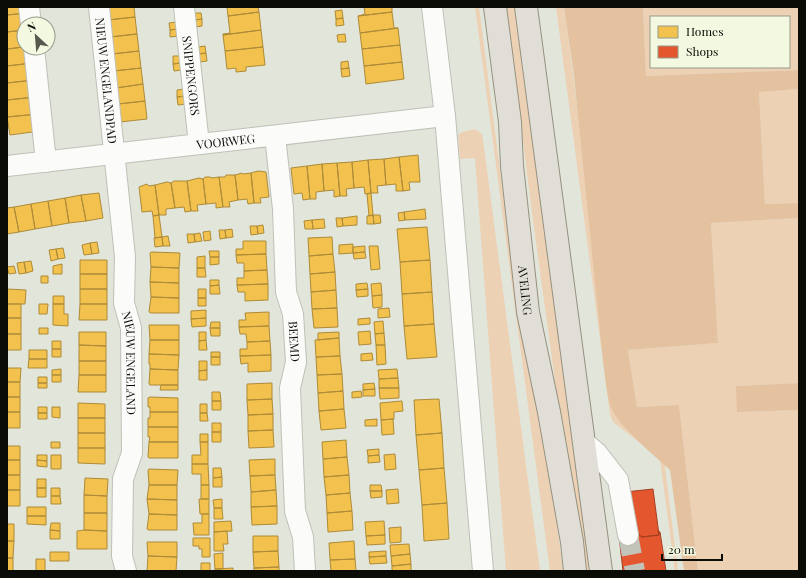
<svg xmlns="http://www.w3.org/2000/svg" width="806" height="578" font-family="'Playfair Display',serif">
<rect width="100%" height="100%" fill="#e2e5d9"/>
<path fill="#ecd1b5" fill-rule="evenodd" d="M475,7h4l35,272 37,201 12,91h-13z
M506,7h12l75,564h-12l-48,-351z
M556,7h8l53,400 47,52 14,112h-3l-15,-111 -4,-5 -43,-33 -3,-8z
M643,7h156v63l-153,6zM651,17h138v50h-138z
M799,89v114l-34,1 -6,-113z
M475,129l7,5 1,6 57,431h-34l-31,-413 -15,1 -2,-24 4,-3z
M799,218v165l-62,3v26l62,-2v161h-101l-19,-166 -42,2 -9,-57 90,-7 -7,-120z"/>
<path fill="#e4c2a0" d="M564,7h79l3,69 153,-6v19l-40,3 6,112 34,-1v15l-88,5 7,120 -90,7 9,57 42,-2 19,166h-14l-14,-101c-16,-15 -51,-43 -59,-63 -4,-9 -6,-34 -8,-46l-29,-285z
M799,383v27l-62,2 -1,-26z"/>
<path fill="#f2c14e" stroke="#ad8b38" d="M7,7h18l1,6 -19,2z
M106,7h28l1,10 -27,3z
M227,7h31l1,5 -31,4z
M364,7h28v5l-34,4 7,-2z
M342,10l1,8 -7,1 -1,-8z
M259,12l2,18 -38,5v-1l7,-1 -2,-17z
M392,12l2,16h4l-38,5 -2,-17z
M26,13l-2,17 -17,2v-17z
M194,13h7l1,6 -7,1z
M135,17l2,17 -27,3 -2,-17z
M343,18l1,7 -8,1v-7z
M202,19v7l-6,1 -1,-7z
M176,22l1,7 -7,1 -1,-7z
M398,28l2,17 -38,4 -2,-16z
M177,29l1,7 -8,1v-7z
M24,30v17l-17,2v-17z
M261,30l2,17 -38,4 -2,-16z
M137,34l2,17 -27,3 -2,-17z
M345,34l1,8h-8l-1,-7z
M400,45l2,17 -38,4 -2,-17z
M205,46l1,7 -7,1 -1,-7z
M24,47l6,1 2,15 -25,3v-17z
M263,47l2,18 -19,2v4l-10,1v-4l-9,1 -2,-18z
M139,51l2,17 -27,3 -2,-17z
M206,53l1,8 -7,1 -1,-8z
M173,56h7l1,7 -8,1z
M348,61l1,7 -8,1v-7z
M402,62l2,17 -38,5 -2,-18z
M32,63l2,17 -27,3v-17z
M181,63l1,7 -8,1 -1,-7z
M141,68l2,16 -27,4 -2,-17z
M349,68l1,8 -8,1 -1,-8z
M34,80l2,17 -29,3v-17z
M143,84l2,17 -27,3 -2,-16z
M184,89l1,7 -8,1v-7z
M185,96l1,8 -8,1 -1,-8z
M36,97l2,17 -31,3v-17z
M145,101l2,18 -27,3 -2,-18z
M38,114l2,17 -30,4 -3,-18z
M418,155l2,27h-11l1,8 -7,1 -4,-34z
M399,157l4,34h-7v-7l-10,1 -2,-26z
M384,159l2,26 -9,1 1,7h-7l-3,-33z
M368,160l3,33 -6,1 -1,-7 -10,1 -2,-26z
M352,162l2,26 -8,1 1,7h-7l-3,-33z
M337,163l3,33 -6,1v-7l-10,1 -2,-27z
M322,164l2,27 -8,1v7h-6l-3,-33z
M307,166l3,33 -7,1 -1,-7 -8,1 -3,-26z
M258,171l8,1 3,25 -9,1 1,5h-7l-3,-30z
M242,173l1,1 8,-1 3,30 -6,1 -1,-5 -9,1 -3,-25z
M226,175h9l3,25 -9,2 1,5h-7l-4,-30h6z
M205,177h5l2,1 7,-1 4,30 -7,1v-5l-10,1 -3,-25z
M199,178l4,1 3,25 -9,1 1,6h-7l-4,-30z
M174,181h13l4,30 -6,1 -1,-5 -9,1 -4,-25z
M167,182l4,1 4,25 -9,1v6h-7l-4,-30z
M147,184l2,2 6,-1 4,30 -6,1 -1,-5 -10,1 -3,-25z
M99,193l4,25 -17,3 -5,-26z
M371,193l2,22 -4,1 -2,-22z
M81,195l5,26 -17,2 -4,-25z
M65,198l4,25 -17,3 -4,-25z
M48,201l4,25 -17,3 -4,-25z
M31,204l4,25 -16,3 -5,-25z
M14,207l5,25 -12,2v-26z
M425,209l1,10 -21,1 -1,-8z
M404,212l1,8 -6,1 -1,-8z
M159,215l3,22 -7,1 -2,-22z
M373,215l1,9h-7v-8z
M373,215h7l1,8 -7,1z
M357,216v9l-14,1 -1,-8z
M336,218h6l1,8 -6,1z
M324,219l1,9 -12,1 -1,-9z
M312,220l1,9h-8l-1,-8z
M263,225l1,8 -6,1 -1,-8z
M250,226h7l1,8 -7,1z
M427,227l3,33 -30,2 -3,-33z
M232,229l1,8 -7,1 -1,-8z
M219,230h6l1,8 -6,1z
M210,231l1,9 -7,1 -1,-9z
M200,233l2,8 -7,1 -1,-8z
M187,234h7l1,8 -7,1z
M168,236l2,10h-7l-1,-9z
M162,237l1,9 -8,1 -1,-9z
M332,237l1,17 -24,2 -1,-18z
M243,241h23v13l-30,1v-6h7z
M97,242l2,11 -7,1 -2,-11z
M90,243l2,11 -8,1 -2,-10z
M353,244v9l-14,1v-9z
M365,246v6l-12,1v-6z
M369,246h9l2,23 -9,1z
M63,248l2,10 -7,1 -2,-10z
M56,249l2,10 -7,2 -2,-11z
M209,251h10v6h-9z
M151,252l29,1 -1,15 -28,-1 -1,-14z
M365,252l1,6 -12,1 -1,-6z
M266,254l1,16 -23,1v-8h-7l-1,-8z
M333,254l2,18 -25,2 -1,-18z
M205,256v12h-8v-11z
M210,257h9v7l-9,1z
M80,260h27v14h-27z
M430,260l2,32 -30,2 -2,-32z
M31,261l2,10 -7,2 -2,-11z
M24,262l2,11 -7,1 -2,-11z
M62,264v10h-9v-8z
M14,266l2,7 -7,1 -2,-7z
M151,267l28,1v15l-29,-1z
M197,268h8l1,9h-9z
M267,270l1,14 -31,1v-7h7v-7z
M335,272l1,18 -25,2 -1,-18z
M80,274h27v15h-27z
M41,276h7v7h-7z
M210,280h9v5l-9,1z
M150,282l29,1v15l-28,-1z
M367,283l1,6 -12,1v-6z
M381,283l1,12 -10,1 -1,-12z
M268,284v16l-23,1v-9h-7l-1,-7z
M219,285l1,9h-10v-8z
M7,289l19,1 -1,14h-18z
M80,289h27v15h-27z
M198,289h8v9h-8z
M368,289v7l-11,1 -1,-7z
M336,290l1,18 -25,1 -1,-17z
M432,292l2,32 -30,2 -2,-32z
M382,295v12l-9,1 -1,-12z
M53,296h11v8h-11z
M151,297l28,1v15h-28l-2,-1z
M198,298h8v8h-8z
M7,304h14v14h-14z
M39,304h9l-1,10h-8z
M53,304h11v10h4v12l-15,-1z
M80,304h27v16h-28z
M337,308l1,19 -24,1 -2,-19z
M389,308l1,9 -12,1v-9z
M206,310v8l-15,1v-8z
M269,312v14l-30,1v-7h7l-1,-7z
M7,318h14v16h-14z
M206,318v8l-14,1 -1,-8z
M370,318v6l-12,1v-6z
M383,321l1,12 -9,1 -1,-12z
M211,322h9v6h-10z
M434,324l3,33 -30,2 -3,-33z
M149,325h30v15h-29z
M269,326l1,15 -23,1 -1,-8h-6l-1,-7z
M39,328h9v6h-9z
M210,328h10v8h-9z
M370,331l1,13 -12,1 -1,-13z
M79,332h27v14l-27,-1z
M199,332h7v8l-7,1z
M339,332v6l-21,2v-7z
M384,333l1,12h-9l-1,-11z
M7,334h14v16h-14z
M339,338l1,18 -24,1 -1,-17z
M150,340h29v15l-30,-1z
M206,340l1,10h-8v-9z
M52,341h9v8h-9z
M270,341l1,14 -31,1v-7h7v-7z
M79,345l27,1v15h-27z
M376,345h9l1,19 -9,1z
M52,349h9v8h-9z
M29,350h18v9h-18z
M211,352h9v5h-9z
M372,353l1,7 -12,1v-7z
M149,354l30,1 -1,15 -28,-1v-5h-1z
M271,355v16l-23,1v-9l-7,1 -1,-8z
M340,356l2,18 -25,1 -1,-18z
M211,357h9v8h-9z
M29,359h18v9h-19z
M79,361h27v14h-27z
M199,361h8v9l-8,1z
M7,368h14l-1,14h-13z
M61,369v6h-9v-5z
M150,369l28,1v15h-28l-1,-1z
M397,369l1,9 -19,1 -1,-9z
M207,370v10h-8v-9z
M342,374l1,17 -25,2 -1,-18z
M52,375h9v7h-9z
M79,375h27v17h-28z
M38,377h9v6h-9z
M398,378l1,10h-20v-9z
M7,382h13v15h-13z
M38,383h9v5h-9z
M272,383v16l-25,1v-16z
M374,383l1,6 -12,1v-6z
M161,385h17v5h-18z
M379,388h20v10l-19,1z
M375,389v7h-12v-6z
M343,391l1,18 -25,2 -1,-18z
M361,391l1,6 -10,1v-6z
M212,392h8l1,9h-9z
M7,397h13v15h-13z
M150,397l28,1v14h-28v-5h-2v-9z
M272,399l1,15 -25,1 -1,-15z
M439,399l3,34 -26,2 -2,-35z
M212,401h9v9h-9z
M402,401l1,10 -9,1v7l-13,1 -1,-17z
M78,403l27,1v14h-27z
M200,404h7v9h-7z
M38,407h9v6h-9z
M52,407h8v11l-8,-1z
M344,409l2,19 -25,2 -2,-19z
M7,412h13v16h-13z
M150,412h28v15h-30v-9h2z
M38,413h9v6h-9z
M200,413h7l1,8h-8z
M273,414v16l-25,1v-16z
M78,418h27v15h-27z
M377,419v7h-12v-6z
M393,419l1,15 -12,1 -1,-15z
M212,423h9v9h-9z
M148,427h30v15h-29l1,-5h-2z
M273,430l1,17 -25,1 -1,-17z
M212,432h9v10h-9z
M78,433h27v15h-27z
M442,433l2,35 -25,2 -3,-35z
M200,434h8v8h-8z
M346,440l1,17 -24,2 -1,-17z
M51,442h9v6h-9z
M149,442h29v16h-29l-1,-1z
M200,442h8v22h-16v-9h9z
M7,446h13v14h-13z
M78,448h27v16l-27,-1z
M379,449v6l-11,1 -1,-6z
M395,454l1,15 -11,1 -1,-15z
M37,455h10v6l-10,-1z
M51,455h10v14h-10z
M379,455l1,7 -12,1v-7z
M347,457l2,18 -25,2 -1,-18z
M275,459v16l-25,1 -1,-16z
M7,460h13v15h-13z
M37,460l10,1v6l-10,-1z
M192,464h16l1,21h-8v-11h-9z
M213,468h8l1,9 -9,1z
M444,468l3,35 -25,2 -3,-35z
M149,469l29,1 -1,15h-28l-1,-15z
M7,475h13v15h-13z
M275,475l1,15 -25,2 -1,-16z
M349,475l1,18 -24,2 -2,-18z
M222,477v10h-9v-9z
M85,478l23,1 -1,17 -23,-1z
M37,479h9v9h-9z
M149,485h28v15l-30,-1z
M201,485h8v14h-8z
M370,485h11l1,6h-12z
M37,488h9v9h-9z
M51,488h9v8h-9z
M398,489l1,14 -12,1 -1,-14z
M7,490h13v16h-13z
M276,490l1,16 -26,1v-15z
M370,491h12v6l-11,1z
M350,493l2,18 -25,2 -1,-18z
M84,495l23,1v17h-23z
M51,496h9l1,8h-10z
M147,499l30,1v15l-28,-1z
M199,499h10v15h-9z
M222,499v9h-8l-1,-8z
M447,503l2,36 -25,2 -2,-36z
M277,506v18l-25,1 -1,-18z
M27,507h19v9h-19z
M214,508h8l1,11h-9z
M352,511l1,19 -25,2 -1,-19z
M84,513h23v18l-23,-1z
M149,514l28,1v15h-28l-2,-1z
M202,514h7v21h-15l-1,-12h9z
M27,516h19v9l-19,-1z
M231,521l1,10 -18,1v-10z
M384,521l1,14 -19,1 -1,-14z
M51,523h9v8l-10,-1z
M7,524h7v17h-7z
M401,527v15l-11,1 -1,-15z
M50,530l10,1v8h-10z
M84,530l23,1v18h-30v-18z
M227,531l1,13h-5l1,7h-10v-19z
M385,535v9l-18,1 -1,-9z
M253,536h25v15l-25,1z
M193,538h17v19h-8v-8h-3v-3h-6z
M7,541h7l-1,17h-6z
M354,541l1,18 -25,1 -1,-17z
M147,542h30v15l-29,-1z
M409,544l1,10 -19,2 -1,-11z
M278,551l1,16 -25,1 -1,-16z
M386,551v5l-17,1v-5z
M50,552h19v9h-19z
M223,553v16h-8l-1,-15z
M410,554l1,10 -19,2 -1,-10z
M148,556l29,1 -1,14h-29z
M386,556l1,7 -17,1 -1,-7z
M7,558h6v13h-6z
M36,559h9v12h-9z
M355,559l1,12h-25l-1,-11z
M201,563h9v8h-9z
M411,564v7h-19v-5z
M279,567v4h-25v-3z
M233,568v3h-18v-2z"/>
<path fill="#e4572e" stroke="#a34022" d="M653,489l6,46 -17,2 -12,-9 -5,-36z
M658,530l2,2 6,39h-43l-4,-35 18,-3 5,4 17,-2z"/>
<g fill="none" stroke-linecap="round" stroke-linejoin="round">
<path stroke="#c2c4b9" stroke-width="20" stroke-dasharray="20 10" stroke-linecap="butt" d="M628,535l7,36"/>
<defs>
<g id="minor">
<path d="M29,7l2,17"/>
<path id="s1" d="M99,7l26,250 -1,46 7,25 1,125 -9,26 -1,77 4,15"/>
<path id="s2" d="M184,7l15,137"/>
<path d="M432,7l13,109 38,455"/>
<path d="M34,48l12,114"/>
<path id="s3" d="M275,136l8,73 3,83 7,22 3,48 -6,26 5,123 8,26 2,34"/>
<path id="s4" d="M7,166l438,-50"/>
<path d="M584,442l13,11 21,27 10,55"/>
</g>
<g id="major">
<path id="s5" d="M495,7l15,115 2,44 16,146 21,100 23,130 3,29"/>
<path d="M526,7l75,564"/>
</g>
</defs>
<use href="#minor" stroke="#bfc1b8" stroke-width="22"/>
<use href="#major" stroke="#949180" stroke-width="24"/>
<use href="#minor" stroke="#fbfbf9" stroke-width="20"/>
<use href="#major" stroke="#e0ded6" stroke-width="22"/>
</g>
<g text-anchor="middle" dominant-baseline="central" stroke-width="4" stroke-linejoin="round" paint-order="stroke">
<g font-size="12" fill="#0b0c06" stroke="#f3f8e1">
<text stroke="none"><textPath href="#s2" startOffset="69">SNIPPENGORS</textPath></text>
<text stroke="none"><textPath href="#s1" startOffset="74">NIEUW ENGELANDPAD</textPath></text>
<text stroke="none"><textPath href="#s4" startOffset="220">VOORWEG</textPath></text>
<text stroke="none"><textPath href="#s5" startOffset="285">AVELING</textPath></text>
<text stroke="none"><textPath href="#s3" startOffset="207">BEEMD</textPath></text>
<text stroke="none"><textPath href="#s1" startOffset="358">NIEUW ENGELAND</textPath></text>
</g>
</g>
<rect width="806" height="578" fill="none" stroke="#0b0c06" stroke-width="16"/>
<rect x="650" y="16" width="140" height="52" fill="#f3f8e1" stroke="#969a89"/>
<rect x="658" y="26" width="20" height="12" fill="#f2c14e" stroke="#969a89"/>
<text x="686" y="36" font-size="12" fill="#0b0c06">Homes</text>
<rect x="658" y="46" width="20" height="12" fill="#e4572e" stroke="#969a89"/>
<text x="686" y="56" font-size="12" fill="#0b0c06">Shops</text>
<g transform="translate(36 36) rotate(334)"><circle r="19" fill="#f3f8e1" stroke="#969a89"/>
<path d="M0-3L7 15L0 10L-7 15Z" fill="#565850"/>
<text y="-6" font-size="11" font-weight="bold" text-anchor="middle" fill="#0b0c06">N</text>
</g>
<path d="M662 554v6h60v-6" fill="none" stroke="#0b0c06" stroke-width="2"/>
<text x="668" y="554" font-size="12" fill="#0b0c06" stroke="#f3f8e1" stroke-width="3" paint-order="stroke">20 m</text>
</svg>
